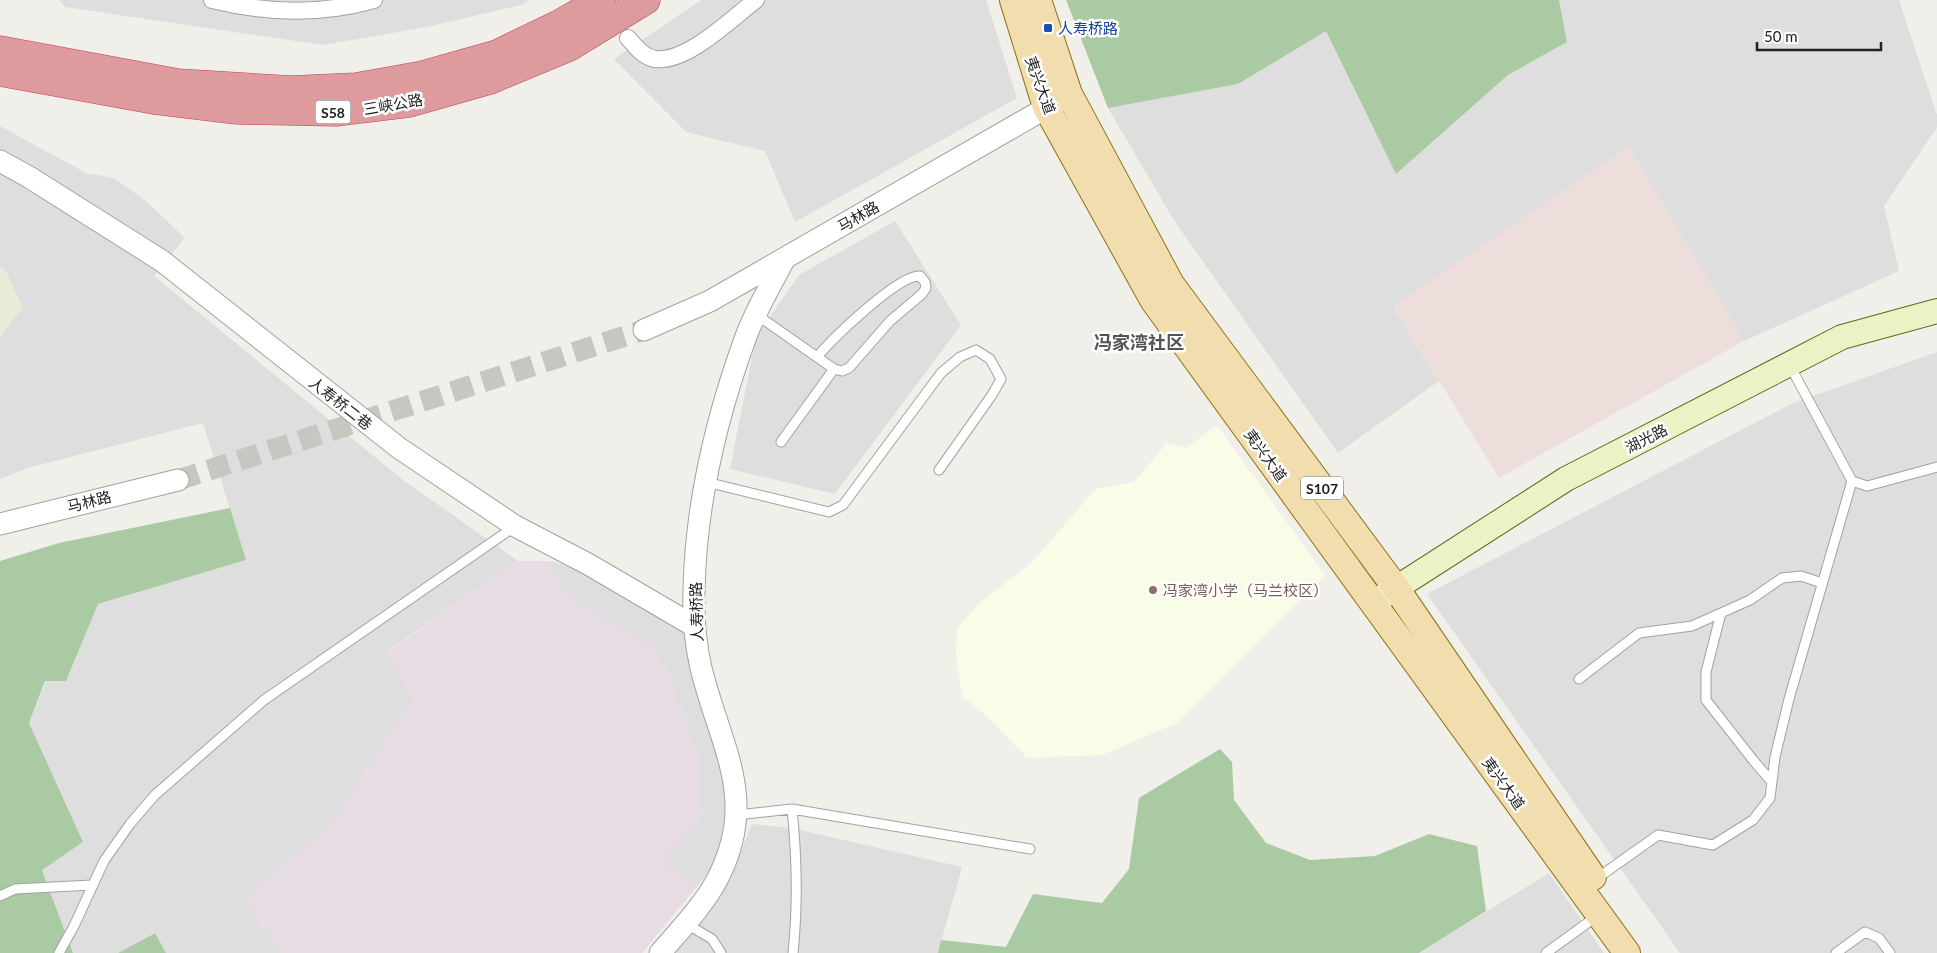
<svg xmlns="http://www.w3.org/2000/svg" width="1937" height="953" font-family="Lato,'Noto Sans SC',sans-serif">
<rect width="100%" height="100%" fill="#f0efe9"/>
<path fill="#dfdede" d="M59,0h471l-9,5 -94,22 -104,18 -258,-38z
M701,0h285l31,98 -222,124 -30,-71 -79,-19 -72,-73z
M1559,0h340l38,115v12l-53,79 15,65 -155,70 -115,-194 -236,160 46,74 -101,72 -163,-231 -67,-114 130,-24 88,-54 70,144 112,-99 59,-33z
M0,126l86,47 28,5 32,23 39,37 -31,38 249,204 115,81 -132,91 26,48 -79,122 -88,76 35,55h-114l-12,-20 -36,20h-45l-31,-84 41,-27 -54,-119 17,-42h20l32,-77 148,-44 -43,-137 -172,44 -31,12v-142l22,-30 -15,-33 -7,-8z
M895,221l66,104 -126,169 -105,-25 26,-132 43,-62z
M1937,352v601h-257l-253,-359 366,-191z
M548,561l19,4 117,67 9,42 30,102 3,22v26l-12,42 -19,23 -32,-28 36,-41 1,-64 -43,-106 -90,-55z
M752,824l39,4 171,39 -24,86h-267l59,-76z
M1549,873l55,80h-185z"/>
<path fill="#eededb" d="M1629,147l115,194 -245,137 -106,-172z"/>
<path fill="#e8dce4" d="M518,561h30l19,34 90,54 43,107 -1,64 -35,41 31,28 -53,64h-362l-35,-55 88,-76 79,-122 -26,-47z"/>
<path fill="#f9fce7" d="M1217,425l108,150 -148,148 -75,32 -75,3 -34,-36 -31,-26 -6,-41 1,-26 20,-24 53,-41 66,-75 38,-7 33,-39 19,5z"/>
<path fill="#e8ecd7" d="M0,266l7,8 15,34 -22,29z"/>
<path fill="#a9caa3" d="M1066,0h493l8,42 -59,33 -112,99 -70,-143 -88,53 -130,24z
M230,508l16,52 -148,44 -32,77h-21l-16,42 54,119 -41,28 31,83h-73v-392l59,-18z
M1220,749l12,13 2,38 32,43 44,17 65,-4 54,-22 48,12 9,65 -67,42h-481l3,-13 65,7 27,-53 69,9 27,-34 10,-71z
M155,933l11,20h-48z"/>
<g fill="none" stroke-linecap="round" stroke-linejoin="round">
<path stroke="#c7c6c1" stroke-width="21" stroke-dasharray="21 11" stroke-linecap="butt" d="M178,480l466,-150"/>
<defs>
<path id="service" d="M757,315l77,54 8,2 7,-3 41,-47 32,-27 4,-6 -1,-6 -5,-6c-21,-2 -88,63 -103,81
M1789,364l63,117 15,5 70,-19
M781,442l53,-73
M706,482l123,30 14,-7 98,-132 19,-16 16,-7 14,9 11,20 -9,16 -53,75
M1721,613l-15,59v28l47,60 18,21
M1579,679l60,-46 53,-7 58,-26 32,-22 19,-2 21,7
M792,809c5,48 6,96 1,144
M737,815l55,-6 238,40
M1596,879l62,-44 55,10 40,-25 17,-22 5,-41 14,-58 63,-218
M0,896l15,-7 77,-4
M685,923l27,16 9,14
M59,953l15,-27 30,-65 26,-37 25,-29 109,-95 250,-173
M1546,953l51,-37
M1836,953l29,-21 14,6 11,15"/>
<path id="minor" d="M212,0c53,13 109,15 162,0
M628,38c7,8 15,19 27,21 32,4 76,-40 101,-59"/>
<path id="tertiary" d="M0,161l29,16 133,84 237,187 116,78 73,38 106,62
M644,330l66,-29 350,-201
M0,524l178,-44
M660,953c20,-23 44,-48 58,-75 41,-80 2,-132 -17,-210 -6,-26 -8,-52 -7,-79 2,-85 22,-170 51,-250 10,-28 26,-54 40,-81"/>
<path id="secondary" d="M1373,603l193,-124 276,-142 95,-26"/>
<path id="primary" d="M1013,0l33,107 107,193 474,653
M1038,0l31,94 102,190 225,304 197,289"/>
<path id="motorway" d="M0,50l178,33 113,7 65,-3 67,-12 74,-21 62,-30 42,-24
M0,72l154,28 83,10 98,2 74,-9 81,-23 79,-33 77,-47"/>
</defs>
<use href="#service" stroke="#a2a2a2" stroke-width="11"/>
<use href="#minor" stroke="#a2a2a2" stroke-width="18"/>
<use href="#tertiary" stroke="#a2a2a2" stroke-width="23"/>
<use href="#secondary" stroke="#576d13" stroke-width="26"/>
<use href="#primary" stroke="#8b7413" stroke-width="28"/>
<use href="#motorway" stroke="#c63e5a" stroke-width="29"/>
<use href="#service" stroke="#fff" stroke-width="9"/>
<use href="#minor" stroke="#fff" stroke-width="16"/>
<use href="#tertiary" stroke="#fff" stroke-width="21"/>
<use href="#secondary" stroke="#eaf3c5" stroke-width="24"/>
<use href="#primary" stroke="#f1ddad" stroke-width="26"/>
<use href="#motorway" stroke="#dd9b9e" stroke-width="28"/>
</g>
<rect fill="#1a4fb4" stroke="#fff" stroke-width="2" x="1043" y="23" width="10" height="10" rx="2.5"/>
<circle fill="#8d6e63" stroke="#fff" stroke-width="2" cx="1153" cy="590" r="5"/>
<g text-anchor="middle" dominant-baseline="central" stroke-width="5" stroke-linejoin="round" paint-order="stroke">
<g fill="#fff" stroke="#646464" stroke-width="1">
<rect x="315.5" y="100.5" width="35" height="23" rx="4"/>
<rect x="1301" y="476.5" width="42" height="23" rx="4"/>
</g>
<g font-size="14" font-weight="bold" fill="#212121">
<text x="333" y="112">S58</text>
<text x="1322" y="488">S107</text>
</g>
<g font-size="15" fill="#164399" stroke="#fff" text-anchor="start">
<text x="1058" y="28">人寿桥路</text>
</g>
<g font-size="15" fill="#212121" stroke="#fff">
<text transform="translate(1041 85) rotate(70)">夷兴大道</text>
<text transform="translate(393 104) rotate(-10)">三峡公路</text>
<text transform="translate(858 216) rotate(-30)">马林路</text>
<text transform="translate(341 403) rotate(38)">人寿桥二巷</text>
<text transform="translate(1646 438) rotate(-27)">湖光路</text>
<text transform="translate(1266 455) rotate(54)">夷兴大道</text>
<text transform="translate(89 501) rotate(-14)">马林路</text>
<text transform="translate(696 612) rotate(-92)">人寿桥路</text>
<text transform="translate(1504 783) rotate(54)">夷兴大道</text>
</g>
<g font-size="15" fill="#785e54" stroke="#fff" text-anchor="start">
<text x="1163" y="590">冯家湾小学（马兰校区）</text>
</g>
<g font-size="18" font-weight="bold" fill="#545454" stroke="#fff">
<text x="1139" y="342">冯家湾社区</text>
</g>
</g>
<path d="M1757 42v8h124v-8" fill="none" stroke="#212121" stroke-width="2.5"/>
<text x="1764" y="42" font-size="15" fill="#212121" stroke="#ffffff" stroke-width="4" paint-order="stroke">50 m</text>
</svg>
